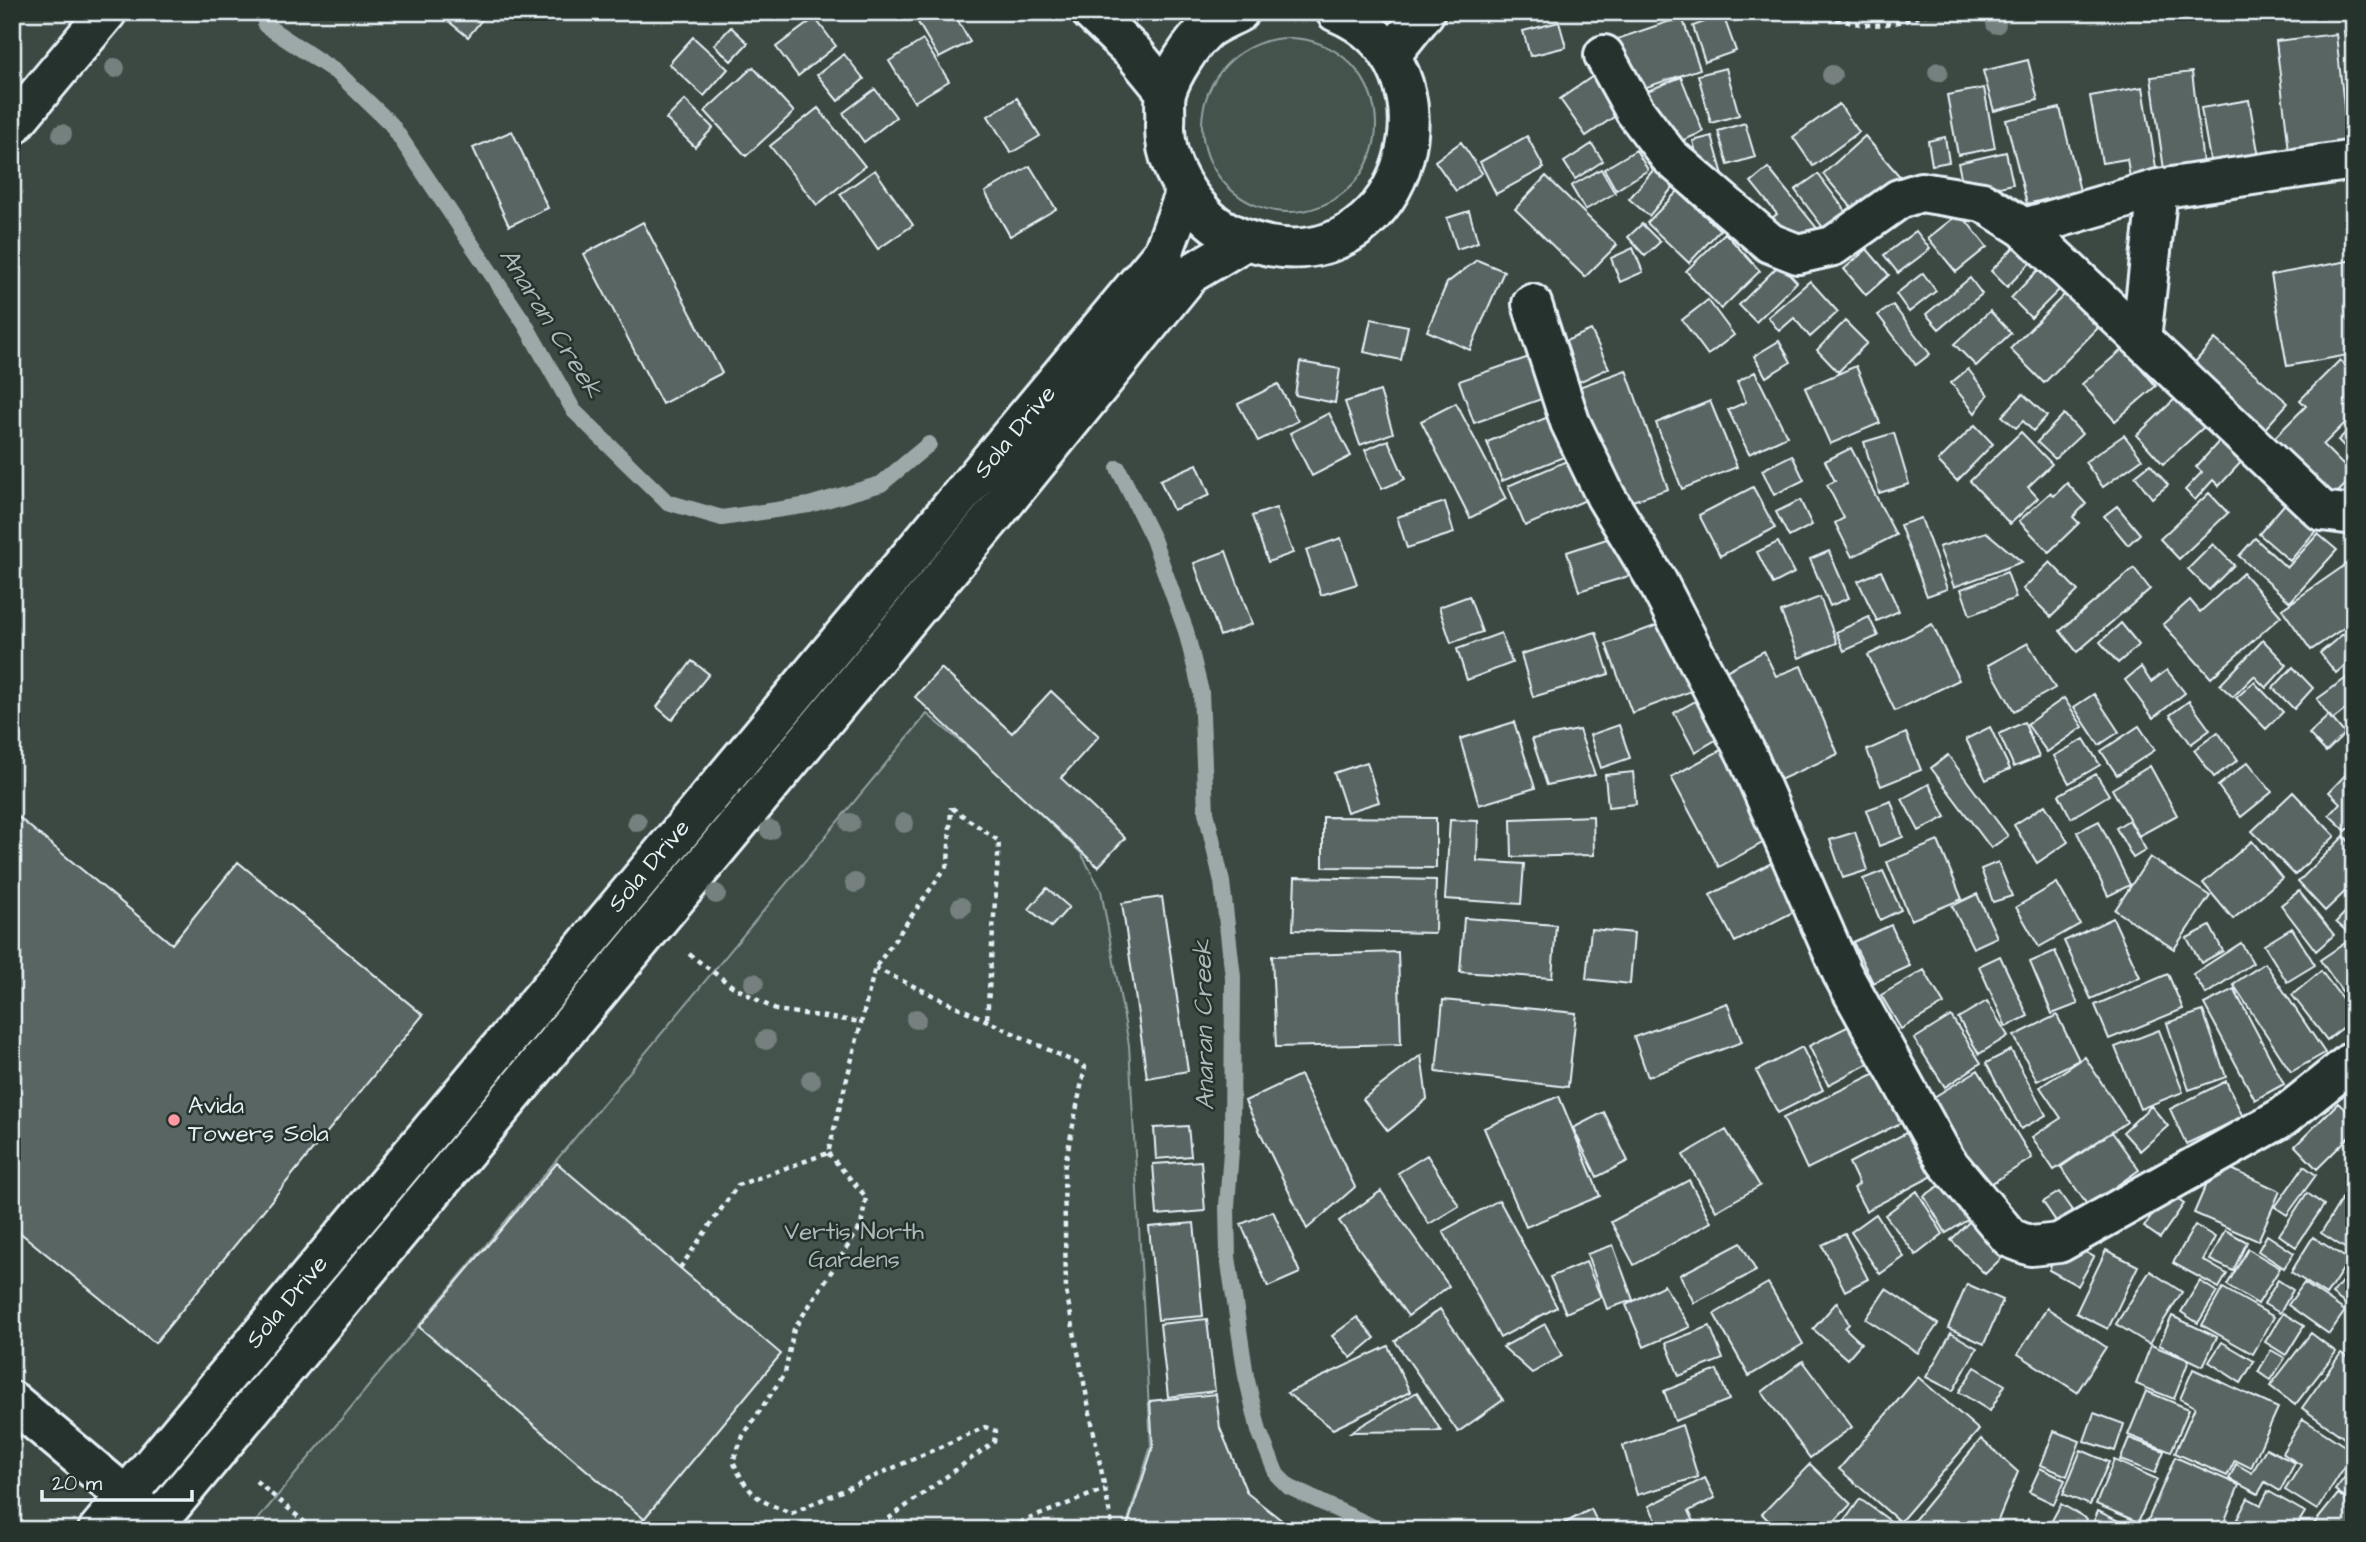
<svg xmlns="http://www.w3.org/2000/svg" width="2366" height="1542" font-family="'Architects Daughter',sans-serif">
<rect width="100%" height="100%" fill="#2e3b35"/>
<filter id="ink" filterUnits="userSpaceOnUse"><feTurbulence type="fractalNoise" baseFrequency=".0143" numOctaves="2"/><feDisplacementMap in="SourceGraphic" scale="14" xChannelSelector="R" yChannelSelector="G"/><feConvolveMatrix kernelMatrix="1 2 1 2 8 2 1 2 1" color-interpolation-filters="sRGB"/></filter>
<g filter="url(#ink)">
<path fill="#3b4843" d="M12,12h2342v1518h-2342z"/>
<path fill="#45524e" stroke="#96a2a3" stroke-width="2" d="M1202 125a87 87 0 1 1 174 0a87 87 0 1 1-174 0Z
M927,714l67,55 87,84 20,37 28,155 22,401 -26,84h-876z"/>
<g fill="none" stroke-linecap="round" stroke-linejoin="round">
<path stroke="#9da8a9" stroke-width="16" d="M265,25l74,49 52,50 134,200 49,87 93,91 55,16 87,-13 72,-21 48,-40
M1118,468l35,71 33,92 15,61 5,120 16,70 11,95 -1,160 -5,69 1,51 18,119 13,55 18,44 12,12 91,43"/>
</g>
<path fill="#596563" stroke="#e8f1f8" stroke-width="2" d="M437,12h51l-20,25z
M928,12h25l17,30 -31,16 -23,-39z
M1723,15l13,36 -31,11 -12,-36z
M1682,17l18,52 -65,22 -18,-52z
M815,18l21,28 -38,30 -22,-29z
M1559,22l7,25 -36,9 -7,-25z
M731,27l17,16 -17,18 -17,-16z
M2354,29v83l-10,-81z
M2336,34l13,118 -59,7 -14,-118z
M693,37l35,32 -24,27 -35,-32z
M923,40l26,41 -35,21 -25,-41z
M844,54l20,25 -26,22 -21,-26z
M2028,60l10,40 -44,11 -11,-40z
M753,67l41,45 -48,44 -41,-45z
M1726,68l13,47 -28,8 -13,-48z
M2192,72l12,100 -39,5 -14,-100z
M1596,74l25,38 -35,24 -26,-37z
M1681,77l22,55 -24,10 -34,-50z
M2143,87l14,87 -27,4 -3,-19 -25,4 -12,-67z
M1984,88l11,60 -37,7 -11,-60z
M875,89l21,28 -32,25 -21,-29z
M1017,98l23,38 -29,17 -23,-37z
M685,100l28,28 -18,19 -29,-28z
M2249,100l11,63 -48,8 -11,-63z
M1839,104l20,28 -46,34 -20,-29z
M818,108l47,58 -48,39 -47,-59z
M2060,108l20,83 -53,13 -21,-84z
M1745,123l10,34 -27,8 -10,-34z
M512,131l36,77 -39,18 -36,-78z
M1527,136l17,32 -48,26 -16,-32z
M1712,136l11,39 -20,5 -10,-39z
M1865,136l37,43 -43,37 -36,-42z
M1945,137l4,25 -17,3 -4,-24z
M1461,142l21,31 -26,18 -21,-30z
M1592,144l11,17 -28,18 -11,-17z
M1636,150l12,20 -32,20 -12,-21z
M2006,152l7,32 -48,11 -7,-32z
M1659,163l20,17 -30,36 -20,-17z
M1030,166l26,43 -46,27 -25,-44z
M1768,168l57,70 -51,3 -12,-15 15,-12 -26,-32z
M1601,169l14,24 -30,17 -14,-24z
M875,170l38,55 -35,24 -38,-55z
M1818,174l32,43 -23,16 -32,-43z
M1546,176l71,69 -32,32 -70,-68z
M1678,191l42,39 -31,33 -42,-40z
M1469,211l9,31 -21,7 -10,-31z
M1960,213l27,34 -31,25 -28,-34z
M643,222l79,151 -60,31 -78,-150z
M1642,224l18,18 -15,14 -17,-19z
M1916,231l14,18 -32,24 -14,-18z
M1725,233l35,38 -39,38 -35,-38z
M2016,245l16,16 -25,26 -16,-16z
M1633,248l10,24 -23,10 -9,-24z
M1867,249l22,26 -23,20 -22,-26z
M1477,260l27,11 -34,79 -43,-19 20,-48z
M2354,260v94l-67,12 -16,-91z
M1780,264l17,18 -41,40 -17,-17z
M2042,266l21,20 -32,32 -20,-20z
M1923,273l13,18 -27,21 -13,-18z
M1970,278l12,16 -43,35 -13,-15z
M1810,281l28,31 -28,25 -16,-19 -15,13 -11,-14z
M2065,294l33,34 -54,55 -34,-34z
M1708,300l26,35 -26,20 -26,-35z
M1893,305l37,49 -14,11 -38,-50z
M1990,311l21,22 -35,33 -22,-22z
M1371,319l37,7 -7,34 -37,-8z
M1845,321l22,22 -29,29 -21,-22z
M1591,330l18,38 -30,14 -18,-39z
M2215,339l73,64 -26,29 -72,-64z
M1779,341l12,21 -25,15 -12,-21z
M2124,348l32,38 -41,35 -33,-37z
M1532,356l15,41 -73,26 -15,-42z
M2340,360l14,14v40l-31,31 31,31 -29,29 -58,-60 39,-39 -6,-6z
M1300,362l40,7 -5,34 -40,-8z
M1856,366l24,57 -50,21 -25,-56z
M1968,369l20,26 -13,18 -24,-30z
M1626,370l42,119 -50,17 -42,-118z
M1755,372l32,64 -38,18 -21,-44 18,-8 -9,-20z
M1278,384l20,37 -40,20 -20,-37z
M1380,391l13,42 -33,12 -15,-43z
M2023,394l24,22 -14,15 -10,-10 -7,7 -14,-12z
M2177,397l27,30 -41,37 -26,-29z
M1710,401l27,66 -55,22 -26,-66z
M1456,403l50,96 -36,19 -49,-97z
M1329,413l22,43 -39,20 -22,-43z
M1558,413l16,40 -72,28 -15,-39z
M2064,414l18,20 -27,25 -18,-17z
M1975,425l18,19 -36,37 -19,-20z
M2354,425v32l-16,-17z
M2021,432l31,32 -24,23 10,11 -28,26 -40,-43z
M1894,433l15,51 -30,9 -15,-51z
M2124,435l18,24 -39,28 -18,-25z
M2222,438l22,21 -25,27 -6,-6 -18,20 -10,-10 17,-18 -6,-5z
M1388,440l17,39 -23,10 -17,-39z
M1851,448l45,87 -44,22 -17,-34 9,-5 -17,-33 8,-4 -10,-20z
M1792,455l12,25 -30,15 -12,-25z
M1576,457l17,40 -68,29 -17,-40z
M1197,464l13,31 -37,15 -13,-30z
M2150,464l18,21 -16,13 -17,-22z
M2067,483l19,21 -13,13 6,6 -30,29 -30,-31 31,-28 4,3z
M1753,487l22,41 -55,28 -21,-41z
M2209,493l19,20 -49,46 -19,-20z
M1800,500l12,25 -23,12 -13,-25z
M2288,500l31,27 -29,34 -31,-27z
M1445,502l9,31 -47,15 -10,-31z
M2117,506l23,28 -12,11 -24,-29z
M1276,508l17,45 -25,9 -16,-46z
M1921,518l26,71 -20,7 -27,-71z
M1986,532l36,30 -68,25 -15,-40z
M2318,534l19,16 -47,52 -51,-46 16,-18 32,30z
M1619,535l13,40 -53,16 -12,-39z
M1341,538l16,46 -36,11 -15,-45z
M1778,542l16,31 -21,11 -16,-32z
M2213,544l21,21 -25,25 -21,-21z
M1226,551l26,73 -32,12 -26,-73z
M1829,551l20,47 -19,8 -20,-47z
M2351,561l3,60 -43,29 -29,-41z
M2050,562l28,29 -27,26 -28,-28z
M2134,568l16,21 -73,63 -17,-21z
M1881,571l18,40 -22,10 -19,-40z
M2007,572l9,26 -46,17 -9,-26z
M2243,573l38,43 -70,62 -48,-54 27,-24 10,12z
M1469,596l13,36 -31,11 -12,-36z
M1820,597l17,46 -38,15 -18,-46z
M1869,617l9,19 -34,15 -8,-19z
M1671,620l26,69 -65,24 -26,-69z
M2121,623l18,22 -21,18 -18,-21z
M1932,624l27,56 -64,31 -27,-56z
M1596,632l13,42 -76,23 -12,-43z
M1501,633l11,30 -45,17 -10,-31z
M2343,634l11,13v11l-18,15 -16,-20z
M2263,640l24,25 -21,23 -12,-12 -21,21 -13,-12z
M2028,643l27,45 -41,23 -26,-46z
M1764,651l12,25 25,-10 37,88 -65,29 -55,-108z
M692,661l17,13 -37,46 -15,-13z
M2141,667l10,15 16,-12 18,23 -32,25 -28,-38z
M2293,667l20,21 -19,21 -21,-21z
M941,668l71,65 39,-42 48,45 -38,42 64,60 -27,29 -183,-170z
M2349,676l5,6v21l-22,17 -15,-21z
M2254,682l29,30 -17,17 -30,-31z
M1710,693l21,38 -36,21 -21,-39z
M2094,694l25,38 -20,13 -25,-38z
M2064,698l19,29 -36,25 -20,-28z
M2189,701l21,29 -19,14 -21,-29z
M2329,715l16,19 -19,18 -17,-18z
M1514,722l21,66 -56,17 -19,-66z
M2024,722l15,35 -25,10 -15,-33z
M1619,725l11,33 -29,10 -11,-33z
M2139,726l16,24 -38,25 -16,-24z
M1990,727l20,42 -24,11 -20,-41z
M1579,730l16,45 -48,10 -15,-46z
M2218,732l20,28 -24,17 -20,-27z
M1906,733l15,37 -40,16 -14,-36z
M2084,739l16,26 -31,18 -15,-27z
M1728,746l47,90 -56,31 -48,-90z
M1948,755l60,81 -17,12 -60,-80z
M1367,762l12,40 -32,10 -13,-39z
M2248,762l24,30 -31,25 -23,-31z
M2150,766l27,49 -38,21 -27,-47z
M1633,772l3,32 -28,3 -3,-32z
M2348,772l6,5v45l-8,9 -17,-16 11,-12 -11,-11z
M2096,774l13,21 -38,23 -12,-23z
M1929,784l17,33 -27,14 -17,-32z
M2293,792l42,44 -40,39 -43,-44z
M1891,801l12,36 -24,9 -13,-36z
M2045,805l23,37 -31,21 -23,-38z
M12,812l160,132 66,-82 185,153 -268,328 -143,-117z
M1593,816l1,39 -82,2 -1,-38z
M1323,817l113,1v50l-113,-1z
M1450,820l28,1 -1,40 47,3 -3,40 -76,-5z
M2129,820l17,30 -13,8 -17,-30z
M2099,821l31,64 -22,11 -31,-64z
M1855,832l13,38 -25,8 -13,-38z
M2344,836l10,11v36l-29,28 -27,-29z
M1938,841l24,58 -51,21 -24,-58z
M2252,841l30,37 -49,41 -30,-36z
M2150,857l60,39 -36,53 -59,-39z
M1775,861l24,48 -64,33 -25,-47z
M1998,862l14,34 -19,6 -12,-33z
M1883,871l18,39 -21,10 -17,-41z
M1295,877l141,3 -1,53 -142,-3z
M2057,883l23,41 -41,23 -23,-40z
M1047,888l22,19 -18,20 -22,-18z
M2299,891l35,44 -18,16 -35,-46z
M1977,894l20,43 -24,11 -21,-42z
M1162,897l26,174 -41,7 -25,-175z
M2354,903v35l-18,-16z
M1464,918l92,7 -4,53 -92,-6z
M2113,918l27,59 -49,22 -27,-58z
M1891,925l19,41 -37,17 -20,-41z
M2210,926l13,25 -22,12 -14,-25z
M2292,928l23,37 -28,17 -23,-37z
M1591,929l43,4 -4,51 -44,-5z
M2241,943l12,20 -47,31 -13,-20z
M2345,943l9,12v53l-34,-48z
M2055,951l23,53 -26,10 -22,-52z
M1398,952l3,92 -125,3 -4,-91z
M2000,956l28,60 -22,11 -27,-61z
M2265,963l60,90 -34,19 -58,-88z
M1924,970l20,34 -43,25 -20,-34z
M2321,971l33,43v5l-27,21 -35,-45z
M2168,974l15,35 -74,30 -14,-34z
M2234,989l50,95 -29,16 -51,-96z
M1443,1000l133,13 -8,74 -132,-15z
M1987,1001l21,35 -29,18 -21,-36z
M1727,1003l15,39 -94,35 -14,-40z
M2203,1011l23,66 -37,13 -22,-67z
M2057,1015l22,45 -42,21 -23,-45z
M1951,1016l30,47 -36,24 -31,-48z
M1859,1021l18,38 -49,26 -19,-39z
M2159,1030l24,62 -43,17 -25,-62z
M1802,1047l21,43 -45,23 -22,-42z
M2011,1050l35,65 -25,14 -35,-66z
M1421,1055l6,44 -39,32 -25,-32z
M2085,1057l42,65 -73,48 -22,-33 29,-19 -21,-31z
M1888,1067l25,50 -106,52 -24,-51z
M1978,1070l54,88 -48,30 -55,-88z
M1300,1075l55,112 -48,42 -62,-128z
M2226,1081l17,36 -57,27 -16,-35z
M1559,1096l41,100 -74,31 -42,-99z
M2338,1103l16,15v14l-37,37 -22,-23z
M2151,1106l17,20 -28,25 -17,-19z
M1604,1112l24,49 -31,16 -24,-49z
M1188,1126l3,30 -35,3 -2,-31z
M1919,1126l23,45 -76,40 -12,-23 5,-4 -10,-21z
M1726,1130l34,56 -44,25 -33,-56z
M2112,1132l27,38 -51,36 -27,-39z
M1427,1155l32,51 -30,18 -31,-51z
M1201,1161l4,50 -48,4 -4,-51z
M2216,1162l64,29 -22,50 -64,-28z
M557,1163l224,191 -137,165 -225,-192z
M2304,1166l12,9 -29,40 -12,-8z
M1950,1179l24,37 -28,17 -22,-37z
M1689,1180l22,42 -77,43 -23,-43z
M1381,1191l68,95 -41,30 -69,-95z
M1917,1191l26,43 -27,21 -31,-40z
M2059,1192l17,24 -16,11 -17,-25z
M2168,1193l16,11 -24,34 -16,-11z
M2307,1193l17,12 -28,42 -17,-12z
M2344,1195l10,6v53l-33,-21z
M1499,1200l58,107 -57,31 -57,-107z
M1273,1211l27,62 -32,14 -27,-63z
M1876,1214l28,43 -24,17 -29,-42z
M1976,1215l34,35 -25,24 -34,-34z
M1194,1223l9,93 -45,4 -9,-93z
M2195,1225l20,12 -12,23 24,14 -8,14 -46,-25z
M2225,1230l22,12 -14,29 -23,-11z
M1845,1234l23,45 -23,12 -23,-46z
M2267,1235l27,18 -10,15 -26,-17z
M2313,1237l36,23 -23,35 -35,-23z
M2064,1240l30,17 -16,29 -29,-16z
M1741,1243l15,28 -62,32 -14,-28z
M1613,1245l20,55 -26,9 -20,-55z
M2248,1249l32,19 -22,36 -31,-19z
M2106,1250l32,16 -30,63 -32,-16z
M1586,1262l15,35 -35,16 -16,-36z
M2354,1266v45l-22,-17z
M2150,1271l32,21 -33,52 -33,-20z
M2278,1280l15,10 -13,23 -16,-9z
M2200,1281l17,11 -19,31 -17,-11z
M1768,1283l35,61 -54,32 -35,-62z
M2304,1283l41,28 -16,23 -41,-29z
M1967,1284l36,16 -19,44 -36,-16z
M1664,1285l26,42 -46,20 -18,-42z
M2223,1288l51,29 -21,37 -51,-29z
M1886,1289l52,35 -20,29 -52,-34z
M1837,1302l12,22 -4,4 16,15 -14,16 -34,-30z
M2047,1308l59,39 -29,45 -59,-38z
M1440,1309l63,91 -45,32 -63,-91z
M2283,1313l21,13 -18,29 -21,-13z
M2172,1316l45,21 -14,29 -44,-21z
M1357,1317l18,21 -24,20 -19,-22z
M1207,1319l8,72 -47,6 -8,-73z
M1545,1324l17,32 -30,17 -29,-26z
M1710,1326l13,33 -44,17 -13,-33z
M1951,1333l26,15 -24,43 -27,-14z
M2311,1333l25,19 -41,53 -25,-19z
M2222,1342l32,19 -13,22 -32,-21z
M2151,1345l38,15 -15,39 -38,-15z
M1388,1346l22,46 -77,37 -46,-36z
M2271,1350l14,8 -14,22 -13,-8z
M2341,1353l13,8v84l-52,-37z
M1803,1361l49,66 -42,31 -48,-66z
M1975,1367l30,18 -15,26 -31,-19z
M2193,1369l85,39 -27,60 -16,-8 -8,16 -52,-23 20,-46 -15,-8z
M1717,1370l12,30 -54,21 -11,-30z
M1918,1377l61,53 -79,92 -61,-53z
M2146,1391l43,18 -18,43 -43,-17z
M1417,1392l24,39 -90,1z
M1216,1394l4,34 27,65 47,37h-168l27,-83 -3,-46z
M2094,1413l30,11 -9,27 -31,-10z
M2303,1419l51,33 -37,58 -32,-20 16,-25 -19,-12z
M1682,1425l16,52 -61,18 -14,-49z
M2054,1431l26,10 -13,35 -26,-11z
M2129,1438l35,13 -9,22 -35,-13z
M1981,1439l37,33 -24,58h-65l-18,-6z
M2266,1448l29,15 -15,28 -15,-9 -7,12 -29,-15 7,-15 16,9z
M2081,1450l28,12 -19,43 -27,-11z
M2175,1457l64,28 -18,45h-69l-7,-3z
M2114,1460l43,19 -19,43 -42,-18z
M1810,1464l41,40 -25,26h-48l-16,-16z
M2354,1465v39l-19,-14z
M2040,1468l25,12 -11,24 -25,-12z
M1705,1478l10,20 -26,13 9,19h-37l-12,-24z
M2268,1491l37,21 -11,18h-52l4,-6 -9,-5 11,-21 13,7z
M2338,1494l16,13v23h-45z
M1860,1499l36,26 -3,5h-55z
M2061,1504l26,15 -6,11h-20l-11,-6z
M1591,1509l10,21h-49z
M2098,1511l31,15 -1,4h-38z
M2028,1519l16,11h-23z"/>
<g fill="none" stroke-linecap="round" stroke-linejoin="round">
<defs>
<path id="minor" d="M1091,12l43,41 32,39
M1239,12c-11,6 -24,11 -33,18 -15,14 -34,43 -40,63 -2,9 0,21 -1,31 -1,36 16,65 39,90 16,18 42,27 65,32 139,27 197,-181 67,-234
M1604,55l31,56 34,45 101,87 28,11 35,-8 66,-47 22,-7 62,10 41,26 298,283 32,4
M1390,56l35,-44
M12,126l95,-114
M2024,228l134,-39 196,-29
M1532,304l38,118 36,75 51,84 90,174 95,218 104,188 64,77 21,8 28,-3 224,-126 71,-57
M2141,339l17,-150
M12,1401l133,111
M98,1530l1065,-1277 22,-59
M151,1530l845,-1017 194,-239 55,-33"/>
</defs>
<use href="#minor" stroke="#e8f1f8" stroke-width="44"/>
<path stroke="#e8f1f8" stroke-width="4.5" stroke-dasharray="5 5" stroke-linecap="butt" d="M1817,12c44,18 72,16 116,0
M952,808l47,33 -12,179
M689,954l43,32 44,24 85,12
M875,968l210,99 -21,102 2,122 47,239
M828,1153l38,44 -5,29 -67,103 -9,44 -42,63 -10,25c14,32 25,41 59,52l193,-86 11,4 -2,11 -121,88
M680,1268l58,-83 90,-32 47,-185 73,-104 3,-57
M256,1481l58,49
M1001,1530l104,-41"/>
<use href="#minor" stroke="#26332d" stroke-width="38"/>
</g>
<g fill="#75807f">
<circle cx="1996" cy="24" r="10"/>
<circle cx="115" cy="68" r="10"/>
<circle cx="1938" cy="72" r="10"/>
<circle cx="1832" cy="75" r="10"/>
<circle cx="62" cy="134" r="10"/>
<circle cx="637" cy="822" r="10"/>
<circle cx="850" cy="823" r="10"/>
<circle cx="904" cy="823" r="10"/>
<circle cx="770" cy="830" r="10"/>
<circle cx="855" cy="883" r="10"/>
<circle cx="716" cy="894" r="10"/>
<circle cx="961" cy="907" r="10"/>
<circle cx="754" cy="983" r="10"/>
<circle cx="916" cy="1019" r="10"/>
<circle cx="766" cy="1040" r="10"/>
<circle cx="811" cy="1080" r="10"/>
</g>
</g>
<circle fill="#ff9aa2" stroke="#26332d" stroke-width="2.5" cx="174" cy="1120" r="7"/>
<g text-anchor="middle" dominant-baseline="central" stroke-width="5" stroke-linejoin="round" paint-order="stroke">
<g font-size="24" fill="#e8f1f8" stroke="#26332d">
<text transform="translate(1015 432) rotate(-50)">Sola Drive</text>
<text transform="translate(649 866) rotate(-50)">Sola Drive</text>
<text transform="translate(287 1302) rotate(-50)">Sola Drive</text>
</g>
<g font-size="24" fill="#e8f1f8" stroke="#26332d" text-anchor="start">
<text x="188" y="1106">Avida<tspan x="188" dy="28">Towers Sola</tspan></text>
</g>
<g font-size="24" fill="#afb9bc" stroke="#26332d">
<text x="854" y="1232">Vertis North<tspan x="854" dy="28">Gardens</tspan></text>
</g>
<g font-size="26" font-style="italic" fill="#b0babd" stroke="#26332d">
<text transform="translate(551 323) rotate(58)">Anaran Creek</text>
<text transform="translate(1204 1025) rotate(-91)">Anaran Creek</text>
</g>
</g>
<rect width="2366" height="1542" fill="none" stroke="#26332d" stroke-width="42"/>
<rect x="21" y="21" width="2324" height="1500" fill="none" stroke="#e8f1f8" stroke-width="2.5" filter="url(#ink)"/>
<path d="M42 1490v10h150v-10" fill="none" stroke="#e8f1f8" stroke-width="3.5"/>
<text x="52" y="1490" font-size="21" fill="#e8f1f8" stroke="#26332d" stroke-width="5" paint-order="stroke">20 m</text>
</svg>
